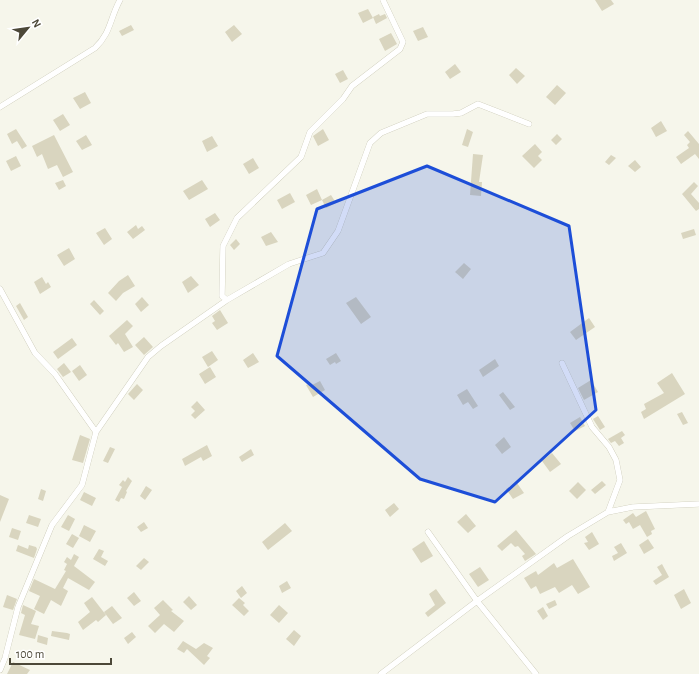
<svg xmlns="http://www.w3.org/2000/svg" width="699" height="674" font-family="'Alegreya Sans',sans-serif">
<rect width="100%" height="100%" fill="#f6f6eb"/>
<path fill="#d9d5bf" d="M595,0h16l3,4 -12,7z
M368,9l5,9 -10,5 -5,-10z
M379,14l1,2 5,-2 2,4 -11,6 -3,-7z
M131,25l3,5 -12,6 -3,-5z
M234,25l8,9 -10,8 -7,-10z
M423,27l5,10 -10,4 -5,-10z
M391,33l6,11 -12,7 -6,-12z
M455,64l6,8 -11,7 -5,-7z
M516,68l9,8 -8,8 -8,-9z
M343,70l5,9 -8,4 -5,-9z
M557,85l9,8 -11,12 -9,-8z
M85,92l6,11 -11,6 -7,-11z
M63,114l7,11 -10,6 -7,-11z
M661,121l6,10 -11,6 -5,-9z
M16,129l11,17 -5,3 -5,-8 -5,3 -5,-10z
M323,129l6,11 -11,6 -5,-10z
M467,129l6,3 -5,15 -6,-2z
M688,131l11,13v15l-4,-5 -14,10 -5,-7 13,-9 -2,-3 3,-3 -6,-7z
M557,134l5,5 -6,6 -5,-5z
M54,135l19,37 -10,5 -6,-12 -9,4 -6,-15 -5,3 -5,-11z
M86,135l6,10 -10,5 -6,-9z
M212,136l6,10 -11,6 -5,-11z
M535,144l7,8 -4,4 4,4 -8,8 -12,-12z
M473,154l10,1 -4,27h3l-1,14 -11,-1z
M611,155l5,3 -7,7 -4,-3z
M16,156l5,10 -10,5 -5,-10z
M253,158l6,10 -10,6 -6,-10z
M635,160l6,7 -6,5 -7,-6z
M63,180l3,6 -7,4 -4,-7z
M202,180l6,9 -19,11 -6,-9z
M694,182l4,4 -7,8 8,9v6l-3,2 -14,-17z
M317,189l5,11 -11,5 -5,-10z
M290,193l5,9 -13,7 -5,-9z
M331,195l5,8 -10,5 -4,-8z
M215,213l5,7 -10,7 -5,-8z
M136,225l2,4 4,-3 3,4 -12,9 -6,-7z
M105,228l7,11 -8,6 -8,-12z
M694,229l2,6 -13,4 -2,-6z
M271,232l7,10 -12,4 -5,-9z
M236,239l4,5 -6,6 -4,-5z
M69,248l6,11 -11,7 -7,-11z
M464,263l7,6 -8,10 -8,-7z
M128,275l7,11 -12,7 -7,8 -8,-8 11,-12z
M191,276l8,9 -11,8 -6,-11z
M42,277l4,7 2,-2 3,5 -11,7 -6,-12z
M142,297l7,8 -8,7 -6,-8z
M356,297l15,20 -10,7 -15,-21z
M94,300l10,11 -4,4 -10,-11z
M20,303l8,14 -4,3 -8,-14z
M220,310l8,13 -11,7 -5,-7 3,-2 -3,-5z
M589,318l6,9 -19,13 -6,-8z
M127,320l6,6 -8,8 8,13 -9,5 -6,-9 -2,2 -7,-9z
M144,337l9,10 -9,8 -9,-10z
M72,338l5,7 -19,14 -5,-7z
M212,351l6,9 -10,7 -6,-10z
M253,353l6,9 -11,6 -5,-8z
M336,353l5,8 -5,3 -1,-2 -5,3 -4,-6z
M495,359l4,7 -16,11 -4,-7z
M64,363l7,9 -8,5 -6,-8z
M80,365l7,10 -8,6 -7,-10z
M210,367l6,10 -11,7 -6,-10z
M672,373l13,21 -41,25 -3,-7 5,-3 -2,-5 20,-11 -7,-10z
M591,380l7,12 -14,8 -6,-12z
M320,381l5,9 -12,7 -7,-12 5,-2 1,2z
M137,384l6,6 -9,10 -6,-6z
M467,389l11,17 -5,3 -5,-7 -5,3 -6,-10z
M503,392l12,15 -5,3 -11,-15z
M197,401l8,9 -10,9 -4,-4 4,-4 -4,-4z
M682,412l6,11 -5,2 -6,-11z
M598,416l7,11 -5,3 -7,-11z
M580,417l5,9 -10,5 -5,-8z
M622,431l3,4 -4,3 3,5 -5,3 -4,-5 -4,2 -3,-4z
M80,435l10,4 -7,24 -11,-3z
M504,437l7,10 -9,7 -7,-9z
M207,445l5,11 -9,5 -2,-4 -16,9 -3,-7z
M110,447l5,2 -7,14 -5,-2z
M251,449l3,6 -12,7 -3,-5z
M552,453l9,11 -11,8 -8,-11z
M128,477l4,4 -6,10 1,1 -3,7 -3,-1 -2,4 -4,-2 7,-13 -3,-2 4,-5 2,2z
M602,481l4,4 -11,9 -4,-4z
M578,482l8,8 -9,9 -8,-8z
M517,483l7,10 -11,6 -7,-10z
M146,486l6,4 -7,10 -5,-4z
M41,489l5,2 -3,10 -5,-2z
M84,492l12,6 -4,8 -12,-6z
M0,495l9,4 -9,23z
M394,503l5,6 -9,8 -5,-7z
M646,511l9,18 -4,2 1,3 -5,3 -7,-12 -7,4 -4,-7 -3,2 -3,-4 10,-7 3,4z
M466,514l10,12 -8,7 -11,-11z
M29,515l12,4 -3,8 -12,-4z
M68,515l7,4 -6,12 -8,-4z
M144,522l4,6 -7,4 -4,-5z
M285,523l7,8 -24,19 -6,-8z
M84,525l12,6 -6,11 -11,-6z
M12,528l9,3 -3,9 -9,-3z
M516,530l20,24 -11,7 -3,-5 3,-2 -7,-8 -3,1 -4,-4 -9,8 -5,-5z
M592,532l7,12 -10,6 -5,-7 4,-1 -3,-5z
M72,534l7,4 -6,10 -7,-4z
M648,539l6,9 -10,6 -5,-9z
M424,541l9,15 -12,7 -9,-14z
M621,543l6,10 -13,8 -2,-5 6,-3 -4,-6z
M18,545l10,4 1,-4 7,2 1,2 -3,9 -18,-7z
M99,549l5,2 -3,6 7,4 -3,5 -12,-7z
M74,554l5,3 -5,9 21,16 -6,8 -21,-12 -5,10 5,3 -7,15 -10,-6 -7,14 -10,-5 6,-13 -11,-5 5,-12 21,10 11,-18 -2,-1 3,-6 -3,-2 3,-5 4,3z
M144,558l5,4 -8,8 -5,-4z
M573,559l17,28 -12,7 -6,-9 -13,8 -4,-6 -15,7 -4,-8 -5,3 -7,-11 12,-7 2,4 16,-12 3,5z
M662,564l7,13 -13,8 -3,-4 9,-6 -5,-8z
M480,567l9,13 -11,7 -9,-13z
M287,581l4,7 -9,5 -3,-7z
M242,586l5,7 -6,5 -5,-7z
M436,589l10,14 -18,14 -3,-4 10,-8 -6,-11z
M684,589l7,14 -10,6 -7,-14z
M134,592l7,9 -7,5 -7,-8z
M7,595l10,4 -4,11 -10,-3z
M189,596l8,9 -6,5 -8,-8z
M92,597l14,18 -8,7 -2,-2 -13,10 -5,-8 12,-10 -6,-9z
M239,598l6,5 -2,2 6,6 -5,5 -12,-11z
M163,600l10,10 -2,1 13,10 -10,11 -10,-8 -9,9 -7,-7 12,-11 -6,-7z
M555,600l2,5 -8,4 -3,-5z
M23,605l13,6 -5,13 8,2 -4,13 -16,-4 6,-20 -4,-2z
M279,605l9,8 -9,10 -9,-8z
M112,606l10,12 -9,6 -9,-12z
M543,607l5,9 -5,4 -6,-9z
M294,630l7,6 -7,10 -8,-7z
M52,631l15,2 3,1 -1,6 -18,-4z
M132,632l4,5 -8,7 -4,-6z
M38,635l10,3 -1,7 -10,-3z
M183,641l13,8 8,-6 9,5 -6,8 3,2 -6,7 -17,-16 -3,4 -7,-4z
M13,662l17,8 -3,4h-20z"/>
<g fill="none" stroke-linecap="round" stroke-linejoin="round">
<defs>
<path id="street" d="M0,107l95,-59c16,-15 15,-30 25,-48
M0,289l35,64 20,21 41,58
M227,300l-5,-4 1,-50 14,-28 64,-61 9,-25 33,-33 9,-13 48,-37 3,-7 -20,-42
M562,363l30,64 17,20 7,13 4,20 -12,32
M428,532l49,69 59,73
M0,670l5,-12 13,-51 34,-82 30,-40 14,-53 52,-75 13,-11 66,-46 62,-36 34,-11 15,-22 32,-88 11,-10 46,-19h26l8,-1 17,-9 51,20
M381,674l96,-73 91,-65 40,-24 25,-5 66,-3"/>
</defs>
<use href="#street" stroke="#c3c1ac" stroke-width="6"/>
<use href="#street" stroke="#fff" stroke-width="5.5"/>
</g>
<path fill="#1d4ed8" fill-opacity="0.2" stroke="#1d4ed8" stroke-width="3" stroke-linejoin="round" d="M427,166l142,60 27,184 -101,92 -75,-23 -143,-123 40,-147z"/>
<g transform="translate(28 28) rotate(61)" stroke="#ffffff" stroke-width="3" paint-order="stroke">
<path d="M0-3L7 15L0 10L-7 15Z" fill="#4c4838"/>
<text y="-6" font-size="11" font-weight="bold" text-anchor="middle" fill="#4c4838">N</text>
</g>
<path d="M10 658v6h101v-6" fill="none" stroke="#4c4838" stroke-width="2"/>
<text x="16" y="658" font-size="12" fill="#4c4838" stroke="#ffffff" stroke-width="3" paint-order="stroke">100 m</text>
</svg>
